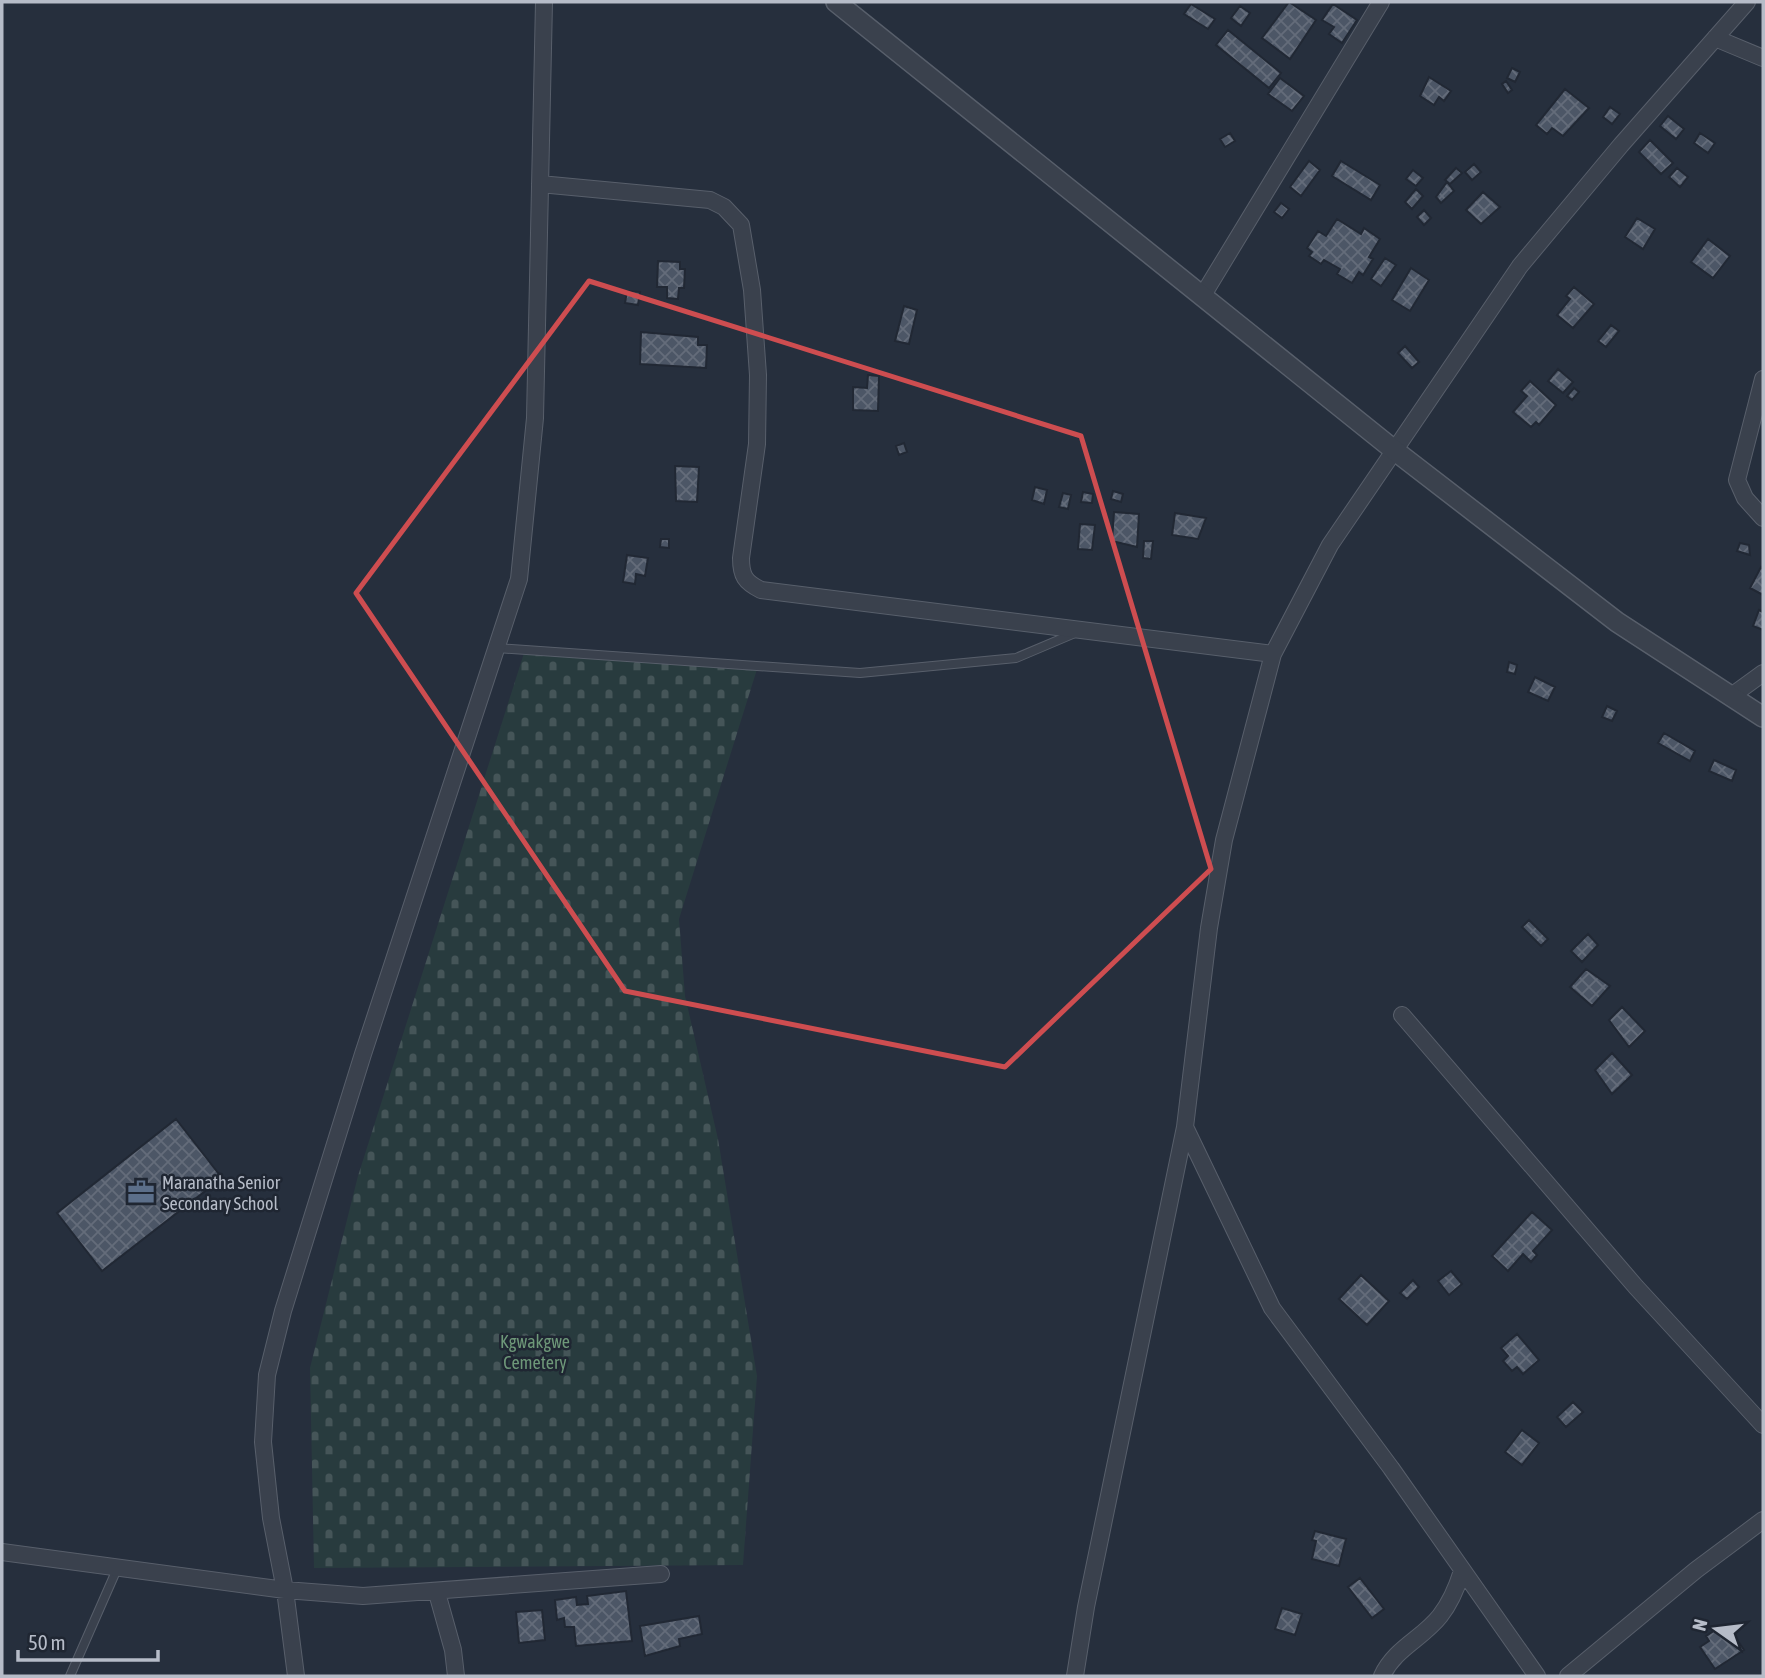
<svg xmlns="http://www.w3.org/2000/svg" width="1765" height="1678" font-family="'Asap Condensed',sans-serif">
<defs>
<pattern id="cemetery-stones" width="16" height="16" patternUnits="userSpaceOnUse" patternTransform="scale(1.75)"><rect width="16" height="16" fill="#283b3e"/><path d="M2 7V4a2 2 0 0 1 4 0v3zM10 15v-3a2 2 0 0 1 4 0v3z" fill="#455558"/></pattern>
<pattern id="building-cross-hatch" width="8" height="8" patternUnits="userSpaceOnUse" patternTransform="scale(1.75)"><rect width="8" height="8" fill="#4c5666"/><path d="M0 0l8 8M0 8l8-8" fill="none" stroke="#646c7a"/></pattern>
</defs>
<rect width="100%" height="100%" fill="#262f3d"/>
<path fill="url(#cemetery-stones)" d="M525,650l233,16 -79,253 6,77 33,143 39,237 -14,189 -429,3 -4,-200 48,-192z"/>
<path fill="url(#building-cross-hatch)" stroke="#212834" stroke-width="2" d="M1289,2l27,18 -26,39 -28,-21z
M1191,4l24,15 -7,10 -24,-15z
M1333,4l24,16 -15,23 -13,-9 5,-7 -12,-7z
M1240,6l10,7 -9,13 -10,-8z
M1228,30l53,43 -12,15 -53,-43z
M1512,68l8,4 -5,10 -8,-4z
M1429,77l22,14 -7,10 -5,-4 -5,8 -14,-9z
M1280,78l24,18 -12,15 -24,-17z
M1506,81l6,9 -4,3 -6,-9z
M1565,89l24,19 -26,28 -11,-8 -5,6 -11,-9z
M1610,107l10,7 -8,10 -9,-7z
M1668,116l16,13 -8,10 -16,-13z
M1230,133l5,8 -10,6 -5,-8z
M1700,133l15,10 -7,10 -14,-10z
M1650,140l23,23 -12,11 -22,-22z
M1309,161l11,9 -19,26 -11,-9z
M1341,161l39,24 -9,15 -39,-24z
M1474,164l7,8 -9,8 -7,-8z
M1456,168l6,5 -12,11 -5,-4z
M1677,168l11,9 -8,10 -11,-10z
M1413,170l10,8 -7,8 -10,-7z
M1447,182l7,9 -13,12 -5,-6z
M1416,189l7,7 -11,13 -7,-7z
M1483,192l17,15 -19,17 -15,-14z
M1281,203l8,6 -7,9 -8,-6z
M1424,210l7,8 -7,7 -7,-8z
M1637,218l18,11 -12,20 -18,-12z
M1337,219l24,15 3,-6 16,11 -11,18 4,2 -10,16 -4,-3 -7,11 -15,-9 3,-5 -16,-9 -3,4 -12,-8 3,-4 -5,-4 11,-17 8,5z
M1708,239l22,17 -17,22 -22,-16z
M1385,258l11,7 -15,21 -10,-7z
M658,261l22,1v7h5l-1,19h-5l-1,11 -11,-1v-11h-10z
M1411,268l18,12 -19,31 -18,-11z
M1574,287l20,17 -21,24 -16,-13 13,-16 -4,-3z
M627,291l13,1 -2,13 -13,-2z
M904,306l13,4 -8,34 -14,-3z
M1611,325l8,6 -13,16 -8,-6z
M641,332l57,5v8h9l-1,23 -66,-4z
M1405,346l14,16 -7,6 -14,-15z
M1558,369l15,13 -10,11 -15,-12z
M868,375l11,1 -1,35 -25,-1v-23l14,1z
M1530,381l26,24 -17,20 -3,-3 -5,5 -18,-15 14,-16 -6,-5z
M1574,388l5,4 -7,8 -5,-4z
M904,443l3,9 -8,3 -3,-9z
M675,466l24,1 -2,35 -21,-1z
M1035,487l12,3 -3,14 -12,-4z
M1113,491l10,3 -2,8 -10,-3z
M1083,492l10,2 -1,9 -11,-1z
M1063,493l8,2 -3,14 -9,-2z
M1114,512l25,2 -2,33 -25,-6z
M1175,513l31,5 -8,21 -26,-4z
M1080,524l15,1 -3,25 -14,-1z
M661,539h8v9l-9,-1z
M1144,541h9l-2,18 -8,-1z
M1740,543l9,2 1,10 -13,-4z
M627,555l21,3 -3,18 -9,-2 -1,10 -12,-2z
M1761,567l2,2v26l-13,-7z
M1759,610l4,2v18l-10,-4z
M1509,662l8,3 -2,9 -8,-2z
M1535,677l20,10 -7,14 -20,-9z
M1607,706l10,5 -5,10 -10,-4z
M1664,733l31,18 -5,10 -32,-18z
M1714,760l22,10 -4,11 -23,-10z
M1529,920l19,19 -7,7 -19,-19z
M1588,934l10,11 -16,17 -11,-11z
M1586,969l24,17 -18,20 -22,-19z
M1622,1007l23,24 -16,16 -20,-27z
M1612,1053l20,22 -20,19 -17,-24z
M176,1119l46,59 -120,93 -45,-58z
M1532,1212l20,18 -19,21 4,4 -6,7 -8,-8 -15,17 -16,-15z
M1451,1271l11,13 -13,11 -11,-14z
M1361,1275l28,26 -22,24 -28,-26z
M1413,1280l6,7 -12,12 -7,-6z
M1517,1334l22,26 -16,14 -6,-7 -5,4 -9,-10 5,-5 -7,-8z
M1573,1402l10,10 -17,15 -9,-10z
M1522,1430l17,13 -17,22 -17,-13z
M1315,1531l31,8 -7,27 -27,-7 4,-18 -4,-1z
M1360,1578l24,31 -12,9 -24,-31z
M626,1591l6,50 -56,5 -2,-19h-9l-1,-9 -7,2 -2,-20 21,-3 1,8 11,-1 -1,-8z
M1282,1608l20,6 -7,21 -20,-6z
M542,1610l3,30 -26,3 -3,-31z
M699,1616l3,18 -23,5 1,7 -35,10 -5,-30z
M1720,1627l3,5 6,-4 15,22 -29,19 -15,-22 9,-6 -3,-5z"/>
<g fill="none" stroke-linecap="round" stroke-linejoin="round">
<defs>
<path id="service" d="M497,648l363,25 156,-15 59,-25
M70,1676l47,-107"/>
<path id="minor" d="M1715,38l48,20
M540,184l170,16 14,7 17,18 11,65 6,85 -1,69 -16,114c0,18 4,24 20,32l512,64 57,-109 190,-279 101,-121 126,-143
M1203,295l178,-293
M1763,379l-26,101 8,18 18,20
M1730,697l33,-24
M1402,1015l234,272 127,138
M1185,1127l87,181 119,160 146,208
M2,1552l283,38 78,6 298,-22
M437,1593l16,57 3,26
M296,1676l-11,-86 -14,-72 -8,-76 4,-67 16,-64 80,-257 156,-475 16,-161 9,-416
M1075,1676l11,-69 99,-480 24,-199 15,-88 49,-186
M1382,1676c13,-28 40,-37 58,-60 11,-14 17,-29 22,-45
M1568,1676l128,-106 67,-50"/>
<path id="tertiary" d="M836,2l558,448 223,172 146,95"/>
</defs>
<use href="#service" stroke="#585f6b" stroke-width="10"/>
<use href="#minor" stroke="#585f6b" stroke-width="18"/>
<use href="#tertiary" stroke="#585f6b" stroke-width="22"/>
<use href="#service" stroke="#3a414d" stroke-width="8"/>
<use href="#minor" stroke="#3a414d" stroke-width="16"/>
<use href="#tertiary" stroke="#3a414d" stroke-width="19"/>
</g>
<path fill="none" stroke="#ce4d50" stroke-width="5" stroke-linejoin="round" d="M589,281l492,155 130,433 -206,198 -380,-76 -269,-398z"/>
<defs>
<symbol id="office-bare" viewBox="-9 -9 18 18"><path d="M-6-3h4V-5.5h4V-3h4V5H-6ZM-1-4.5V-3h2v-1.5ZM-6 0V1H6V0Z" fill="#5c6f8a" stroke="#1f2632" stroke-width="2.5" paint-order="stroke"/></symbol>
</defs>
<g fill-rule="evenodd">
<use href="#office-bare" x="122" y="1173" width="38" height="38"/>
</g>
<g text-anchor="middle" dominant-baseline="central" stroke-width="5" stroke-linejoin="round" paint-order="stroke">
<g font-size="18" fill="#b6bcc8" stroke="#1f2632" text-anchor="start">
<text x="162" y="1182">Maranatha Senior<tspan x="162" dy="21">Secondary School</tspan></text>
</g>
<g font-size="18" fill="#6e9879" stroke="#1f2632">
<text x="535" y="1341">Kgwakgwe<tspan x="535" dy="21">Cemetery</tspan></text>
</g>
</g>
<rect width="1765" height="1678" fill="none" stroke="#b6bcc8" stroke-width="7"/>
<g transform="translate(1716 1629) rotate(284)" stroke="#1f2632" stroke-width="5" paint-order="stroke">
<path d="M0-5L12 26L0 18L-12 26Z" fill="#b6bcc8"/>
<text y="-10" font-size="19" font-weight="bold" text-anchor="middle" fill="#b6bcc8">N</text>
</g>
<path d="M18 1650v10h140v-10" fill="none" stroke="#b6bcc8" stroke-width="3.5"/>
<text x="28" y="1650" font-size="21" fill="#b6bcc8" stroke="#1f2632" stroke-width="5" paint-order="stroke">50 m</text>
</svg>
